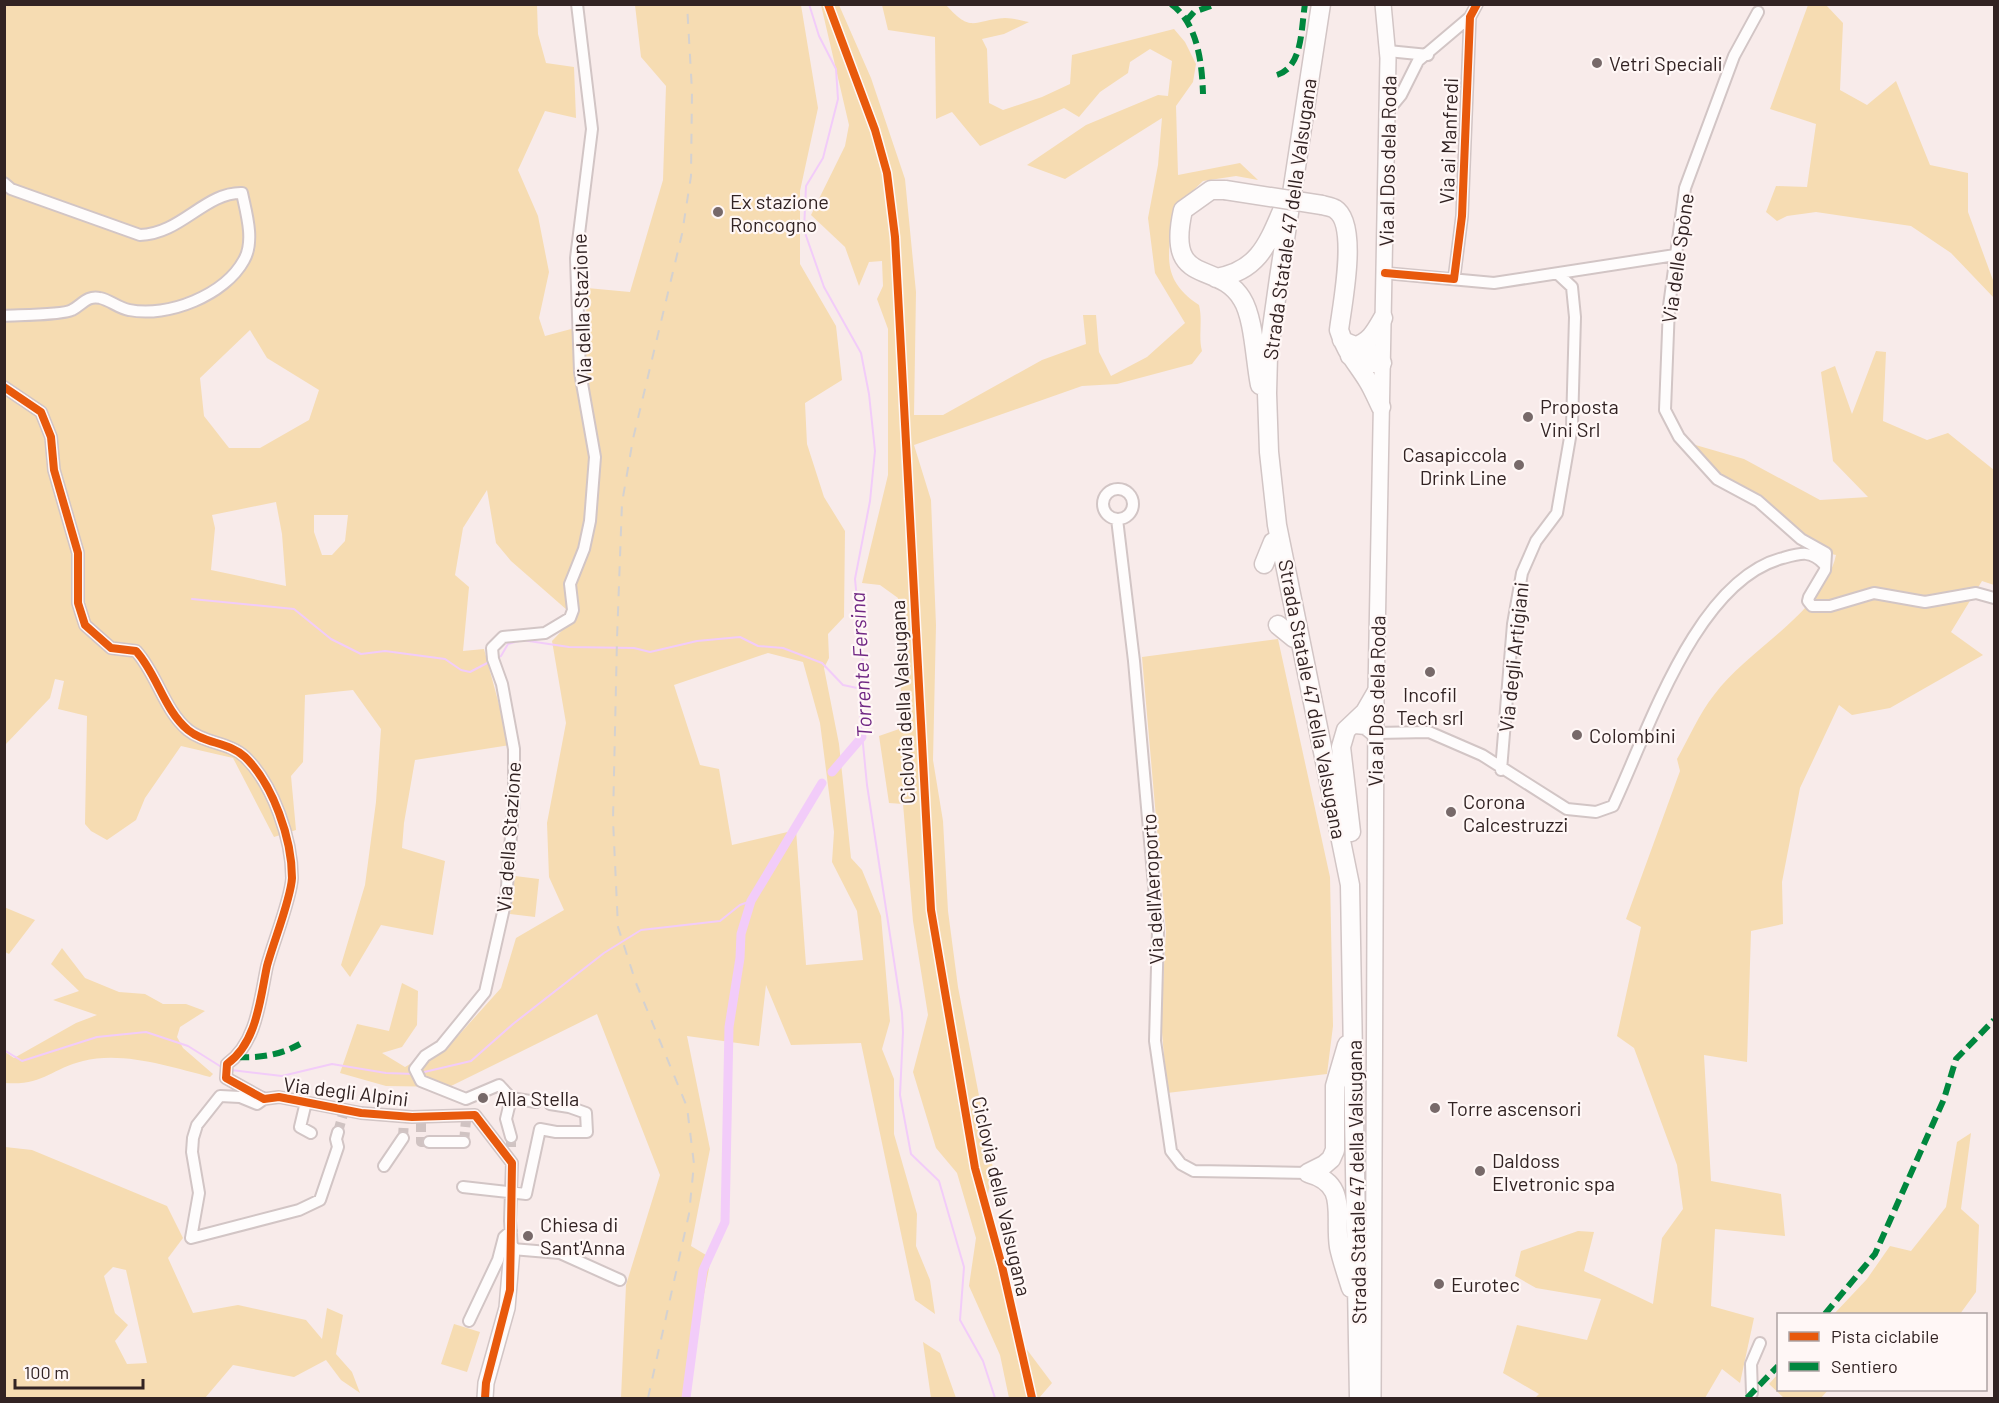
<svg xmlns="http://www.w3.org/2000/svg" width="1999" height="1403" font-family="Barlow,sans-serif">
<rect width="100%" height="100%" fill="#f8ebea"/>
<path fill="#f6dcb2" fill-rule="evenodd" d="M5,5h532l1,29 8,29 28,4 2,51 -31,-7 -27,59 20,46 11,56 -10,46 6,18 41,-11 1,-37 43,4 33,-112 3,-94 -25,-29 -6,-52h166l17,103 -18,83v73l36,62 6,54 -37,23 2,41 17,53 21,34 -1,86 -16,17 1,24 -5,10 15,76 12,114 11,12 19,46 9,105 -8,28 12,30v55l23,80 -1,32 14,34 5,34 -20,-14 -54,-257 -70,2 -25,-60 -7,61 -72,-10 23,113 -19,97 20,12 -27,140h-63l5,-113 34,-110 -63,-161 -148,73 -63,-1 -46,-13 17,-49 32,7 13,-48 16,8 -1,34 -15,22 -20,6 23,14 53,-31 43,-48 15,-50 48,-28 -15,-33 -2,-54 19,-100 -14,-82 23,-24 -64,-56 -15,-18 -9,-53 -24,38 -8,47 14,12 -6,64 21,-2 26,96 -95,15 -11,63 -2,25 43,13 -12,74 -52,-10 -31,52 -9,-12 24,-80 11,-83 5,-73 -28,-39 -48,5 -2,67 -12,14 5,54 -22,7 -41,-79 -52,-12 -36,52 -9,22 -29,20 -16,-9 -6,-7 2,-108 -29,-7 6,-28 -9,-2 -5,19 -45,47zM250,330l17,28 52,32 -10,30 -49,28h-31l-25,-32 -4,-38zM276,502l6,32 4,52 -75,-16 4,-42 -3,-13zM314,515h34l-3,26 -13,14h-10l-8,-23zM768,653l35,9 17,61 14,109 -2,30 25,49 6,49 -57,5 -10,-135 -64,15 -13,-76 -19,-4 -26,-80z
M821,5h18l32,73 34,101 11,113 -2,123h29l99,-55 44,-16 -3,-29h13l3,37 12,24 36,-19 38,-34 -30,-50 -7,-55 10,-53 4,-47 -97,61 -38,-14 59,-40 72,-30 10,1 4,-35 -22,-12 -20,13 -2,11 -28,19 -21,25 -15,-9 -84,38 -28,-34 -16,7 -1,-82 -47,-7 -6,-25h64c26,29 27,15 59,13 8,0 17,3 24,4l-25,12 -22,5 5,10 2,54 14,7 39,-13 28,-13 2,-29 102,-26 11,13 11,22 -3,18 -17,24 2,69 62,-12 18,17 -22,-4 -33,5 -28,27c-6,43 -17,70 24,97 4,16 -1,31 3,46l-10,13 -75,20 -35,2 -168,59 17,55 5,125 -3,135 10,61 5,90 10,76 35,181 -5,26 6,40 28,109 30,40 -13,15h-30l-9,-43 -31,-69 7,-48 -19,-65 -21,-25 -23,-76 15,-57 -15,-94 -10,-117 -14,-1 -10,-67 23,-8c1,-44 -8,-87 -4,-130l-18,-13 -18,-2 26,-108v-146l-11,-30 6,-13 -1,-25 -13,1 -10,24 -14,-39 -34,-32 34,-69 4,-21z
M1808,5h18l17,18 -3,67 27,15 29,-24 34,84 38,8v39l26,71v15l-43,-45 -40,-27 -95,-14 -29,4 -10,5 -11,-9 10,-26 31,1 9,-63 -46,-15z
M1876,351l10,1 -3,69 44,19 21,-7 46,37v115l-12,-4 -31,51 32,23 -93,53 -38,7 -13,-10 -39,83 -18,94 1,42 -32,7 -4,131 -43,-7 7,126 70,13 4,42 -70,-7 -4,77 43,12 -14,65 -18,-14 -17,29h-170l4,-4 -36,-21 14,-48 70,15 14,-41 -65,-11 -21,-12 6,-25 57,-20 16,1 -10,39 69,33 9,-66 21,-29 -6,-44 -43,-117 -17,-12 24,-109 -15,-8 54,-148 -3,-12c12,-21 22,-45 37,-64 34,-46 109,-82 122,-140l-35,-8 -86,-77 -23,-26 52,15 76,41 48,-3 -35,-36 -12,-89 14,-6 17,48z
M1278,639l52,238 3,149 -6,48 -160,19 -6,-73 5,-88 -24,-275z
M515,876l24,3 -4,38 -25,-3z
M4,907l31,13 -26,34 -4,-2z
M62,948l23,30 34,14 26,2 18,10h23l19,7 -25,16 -3,10 6,11 30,26 -3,3c-39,-10 -87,-26 -127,-16 -32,8 -41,25 -78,22v-31l9,6 62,-35 21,-8 -44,-15 26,-9 -28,-27z
M1971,1133l-10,76 18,16 -3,67 -16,22h-126l33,-35 23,-33 21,5 35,-44 11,-65z
M5,1147l27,3 135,56 16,32 -15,20 25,55 45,-8 68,15 16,19 5,-31 16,7 -7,39 16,18 8,21 -19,-13 -15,-20 -32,17 -61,-12 -28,33h-200zM113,1267l13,3 21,93 -20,1 -12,-23 13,-16 -13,-12 -11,-37z
M454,1324l26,8 -13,40 -26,-8z
M923,1342l17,11 16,45h-25z
M1778,1374v16h50l-7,8h-37l-15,-14z"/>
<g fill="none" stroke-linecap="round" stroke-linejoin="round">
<path stroke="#f2ccf9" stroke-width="2" d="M809,4l10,32 17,33 2,30 -15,59 -17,28 -2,44 20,57 37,66 8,41 6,57 -5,50 -15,78 8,84 -4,40 8,82 35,228 1,19 -3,63 11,59 28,27 25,86 -4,53 23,41 12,37
M192,599l102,10 37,30 30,15 24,-3 60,8 16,11 9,2 21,-11
M496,659l5,-3 7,-12 14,-4 47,7 65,1 16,4 47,-11 43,-4 18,9 25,2 39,15 21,22 19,4
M4,1050l18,11 75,-24 49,-5 42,14 35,22
M231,1070l51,6 50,-12 54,9 29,1
M420,1073l51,-12 42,-37 91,-71 37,-23 79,-9 20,-16 11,-4"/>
<path stroke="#f2ccf9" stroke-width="9" d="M832,772l30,-35
M686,1398l17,-128 22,-48 4,-195 11,-69 1,-24 10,-33 71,-118"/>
<path stroke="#d0c3c2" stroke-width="10" stroke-dasharray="10 5" stroke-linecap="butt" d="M421,1122v20h8
M338,1132l5,-18
M511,1137v11
M403,1138l1,-18
M464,1142l2,-22"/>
<defs>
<path id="street" d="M1758,12l-24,44 -49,132 -16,118 -4,104 14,27 38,42 41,22 43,38 25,14 -1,17 -16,27 -1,4 4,5h18l44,-13 51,9 51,-9 18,5
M1388,51l40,4
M1387,112l14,-17 17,-34 52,-44
M4,183l7,6 129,46c41,-1 65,-43 102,-42 4,19 13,48 2,67 -19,35 -76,58 -115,50 -11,-2 -19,-10 -29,-12 -13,-3 -18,7 -28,12 -9,5 -54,5 -68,6
M1385,273l109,10 181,-28
M1454,279l8,-63 8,-199 7,-13
M4,387l37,25 10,25 3,33 24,83v50l7,22 26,23 25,3c21,23 28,59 52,79 17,14 41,12 57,27 28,27 47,82 47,121 -1,21 -19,65 -25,88 -7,33 -10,77 -40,98l-1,14 38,21 15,-2 82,16 51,4 63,-2 37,48 -2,58 2,28 48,4 60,27
M1103 504a15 15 0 1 1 30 0a15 15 0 1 1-30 0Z
M1117,519l17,142 24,270 -3,110 16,110 10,13 13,7 114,2
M1376,733l53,-1 53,23 85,54 29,3 17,-6c35,-74 83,-226 170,-248 18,-5 28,-8 41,6
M1501,770l12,-146 9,-51 14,-32 21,-28 15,-87 3,-109 -3,-30 -14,-13
M264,1099l-7,5 -17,-7 -20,-1 -23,29 -4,13 -1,14 7,41 -8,45 108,-28 21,-10 18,-53 -2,-8 2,-7
M466,1099l-45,-18 -6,-12 10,-13 16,-10 44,-54 21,-93 8,-101v-49l-12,-65 -9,-25 -1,-11 11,-11 42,-4 25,-15 3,-8 -3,-26 14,-35 6,-28 5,-64 -15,-85 -4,-114 16,-129 -15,-125
M466,1099l33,-14 12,13 25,4
M306,1102l-6,25 11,6
M511,1137l-5,-18 5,-21
M429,1142h35
M384,1166l19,-28
M463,1187l63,7 14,-65 16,3h31l-1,-19 -17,-6 -19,-3
M469,1321l29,-61 6,-23 7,-6
M1752,1393l-1,-29 9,-21"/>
<path id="secondary" d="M485,1398l1,-15 21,-75 5,-59
M1373,1398l3,-705 12,-635 -5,-54"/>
<path id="highway" d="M1321,4l-42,274 -11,78 -1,37 2,59 8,73 73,360 9,513
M1225,190h-14l-28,20c-18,79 35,49 59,89 12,19 13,61 18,86
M1322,205c3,1 10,2 13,4 24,15 7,96 4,121 6,21 18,33 29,51 5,8 9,18 13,26
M1216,278c41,-7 51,-32 66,-67
M1342,340c15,9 29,8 40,23h-20l-12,-7
M1354,347c16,-5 21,-15 29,-29
M1264,564l9,-22
M1278,625l16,13
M1355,724l11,1 10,8
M1351,832l-10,-85 5,-17 19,-18 11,-19
M1308,1173l16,-8 7,-6 4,-9v-64l12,-41
M1308,1173c41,11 26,41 31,74 3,14 8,28 12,41"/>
</defs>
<use href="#street" stroke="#d2c5c5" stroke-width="14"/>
<use href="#secondary" stroke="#d2c5c5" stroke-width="18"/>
<use href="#highway" stroke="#d2c5c5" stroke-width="21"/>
<use href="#street" stroke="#fefcfc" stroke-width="10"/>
<use href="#secondary" stroke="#fefcfc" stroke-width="15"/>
<use href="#highway" stroke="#fefcfc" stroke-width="18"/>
<path stroke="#d4d1d0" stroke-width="2" stroke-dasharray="10 10" stroke-linecap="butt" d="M648,1398l41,-184 5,-50 -7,-57 -51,-124 -18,-56 -5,-107 4,-181 5,-136 11,-64 49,-205 9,-58 1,-85 -5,-87"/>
<defs>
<path id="highway-bridge" d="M1225,190l97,15"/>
</defs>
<use href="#highway-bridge" stroke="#d2c5c5" stroke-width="21" stroke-linecap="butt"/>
<use href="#highway-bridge" stroke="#fefcfc" stroke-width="18"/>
<path stroke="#00873e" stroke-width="6" stroke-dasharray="12 6" stroke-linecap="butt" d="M1171,4c27,19 31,60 32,90
M1186,21l8,-9 22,-8
M1277,75c26,-8 24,-47 28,-71
M237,1057c24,1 43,-2 63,-13
M1825,1314l50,-60 69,-155 12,-40 38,-39
M1747,1398l31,-32"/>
<defs>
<path id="cycleway" d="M828,4l47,126 12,43 8,64 36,673 44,258 27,98 30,132
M1385,273l69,6 8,-63 8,-199 7,-13
M4,387l37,25 10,25 3,33 24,83v50l7,22 26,23 25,3c21,23 28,59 52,79 17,14 41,12 57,27 28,27 47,82 47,121 -1,21 -19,65 -25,88 -7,33 -10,77 -40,98l-1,14 38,21 15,-2 82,16 51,4 63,-2 37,48 -2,127 -24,93 -1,15"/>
</defs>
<use href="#cycleway" stroke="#fff7f6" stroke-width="11"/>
<use href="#cycleway" stroke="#e8590c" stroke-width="8"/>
</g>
<g fill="#776969" stroke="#fff7f6" stroke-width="2">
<circle cx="1597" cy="63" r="6"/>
<circle cx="718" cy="212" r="6"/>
<circle cx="1528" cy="417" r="6"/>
<circle cx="1519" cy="465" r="6"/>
<circle cx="1430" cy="672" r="6"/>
<circle cx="1577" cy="735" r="6"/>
<circle cx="1451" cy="812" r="6"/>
<circle cx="483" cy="1098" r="6"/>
<circle cx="1435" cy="1108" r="6"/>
<circle cx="1480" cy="1171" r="6"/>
<circle cx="528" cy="1236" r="6"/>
<circle cx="1439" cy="1284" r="6"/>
</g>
<g text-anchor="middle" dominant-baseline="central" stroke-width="4.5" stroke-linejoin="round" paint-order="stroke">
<g font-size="20" fill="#322323" stroke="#fff7f6" text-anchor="start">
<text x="1609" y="63">Vetri Speciali</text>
<text x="730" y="201">Ex stazione<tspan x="730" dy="23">Roncogno</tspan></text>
<text x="1540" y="406">Proposta<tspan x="1540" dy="23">Vini Srl</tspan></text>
<text x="1507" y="454" text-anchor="end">Casapiccola<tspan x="1507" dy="23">Drink Line</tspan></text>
<text x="1430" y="694" text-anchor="middle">Incofil<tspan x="1430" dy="23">Tech srl</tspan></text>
<text x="1589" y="735">Colombini</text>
<text x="1463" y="801">Corona<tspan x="1463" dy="23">Calcestruzzi</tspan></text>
<text x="495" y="1098">Alla Stella</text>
<text x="1447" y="1108">Torre ascensori</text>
<text x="1492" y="1160">Daldoss<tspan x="1492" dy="23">Elvetronic spa</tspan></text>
<text x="540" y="1224">Chiesa di<tspan x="540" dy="23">Sant'Anna</tspan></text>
<text x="1451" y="1284">Eurotec</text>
</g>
<g font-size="20" fill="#322323" stroke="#fff7f6">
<text transform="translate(1448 141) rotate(-88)">Via ai Manfredi</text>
<text transform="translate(1387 161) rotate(-89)">Via al Dos dela Roda</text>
<text transform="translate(1289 219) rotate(-82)">Strada Statale 47 della Valsugana</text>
<text transform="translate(1677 258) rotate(-82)">Via delle Spòne</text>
<text transform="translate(581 309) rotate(-92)">Via della Stazione</text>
<text transform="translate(1513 657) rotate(-84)">Via degli Artigiani</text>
<text transform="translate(1313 699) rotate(79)">Strada Statale 47 della Valsugana</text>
<text transform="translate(1376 701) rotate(-89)">Via al Dos dela Roda</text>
<text transform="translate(902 702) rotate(-93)">Ciclovia della Valsugana</text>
<text transform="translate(508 837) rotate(-86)">Via della Stazione</text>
<text transform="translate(1152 889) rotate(-93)">Via dell'Aeroporto</text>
<text transform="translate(346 1091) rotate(7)">Via degli Alpini</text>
<text transform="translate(1356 1182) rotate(-91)">Strada Statale 47 della Valsugana</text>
<text transform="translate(1002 1196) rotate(77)">Ciclovia della Valsugana</text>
</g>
<g font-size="21" font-style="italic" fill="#712884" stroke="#fff7f6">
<text transform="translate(860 665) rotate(-93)">Torrente Fersina</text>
</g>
</g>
<rect width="1999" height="1403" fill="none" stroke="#322323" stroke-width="12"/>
<rect x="1777" y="1313" width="210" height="78" fill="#fff7f6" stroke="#ada2a2" stroke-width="1.5"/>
<rect x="1789" y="1332" width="30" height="9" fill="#e8590c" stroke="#ada2a2" stroke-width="1.5"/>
<text x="1831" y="1343" font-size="18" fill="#322323">Pista ciclabile</text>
<rect x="1789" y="1362" width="30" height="9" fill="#00873e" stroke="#ada2a2" stroke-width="1.5"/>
<text x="1831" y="1373" font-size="18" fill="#322323">Sentiero</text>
<path d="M15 1379v9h128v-9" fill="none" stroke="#322323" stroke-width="3"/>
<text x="24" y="1379" font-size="18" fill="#322323" stroke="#fff7f6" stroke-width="4.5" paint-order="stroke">100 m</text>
</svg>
